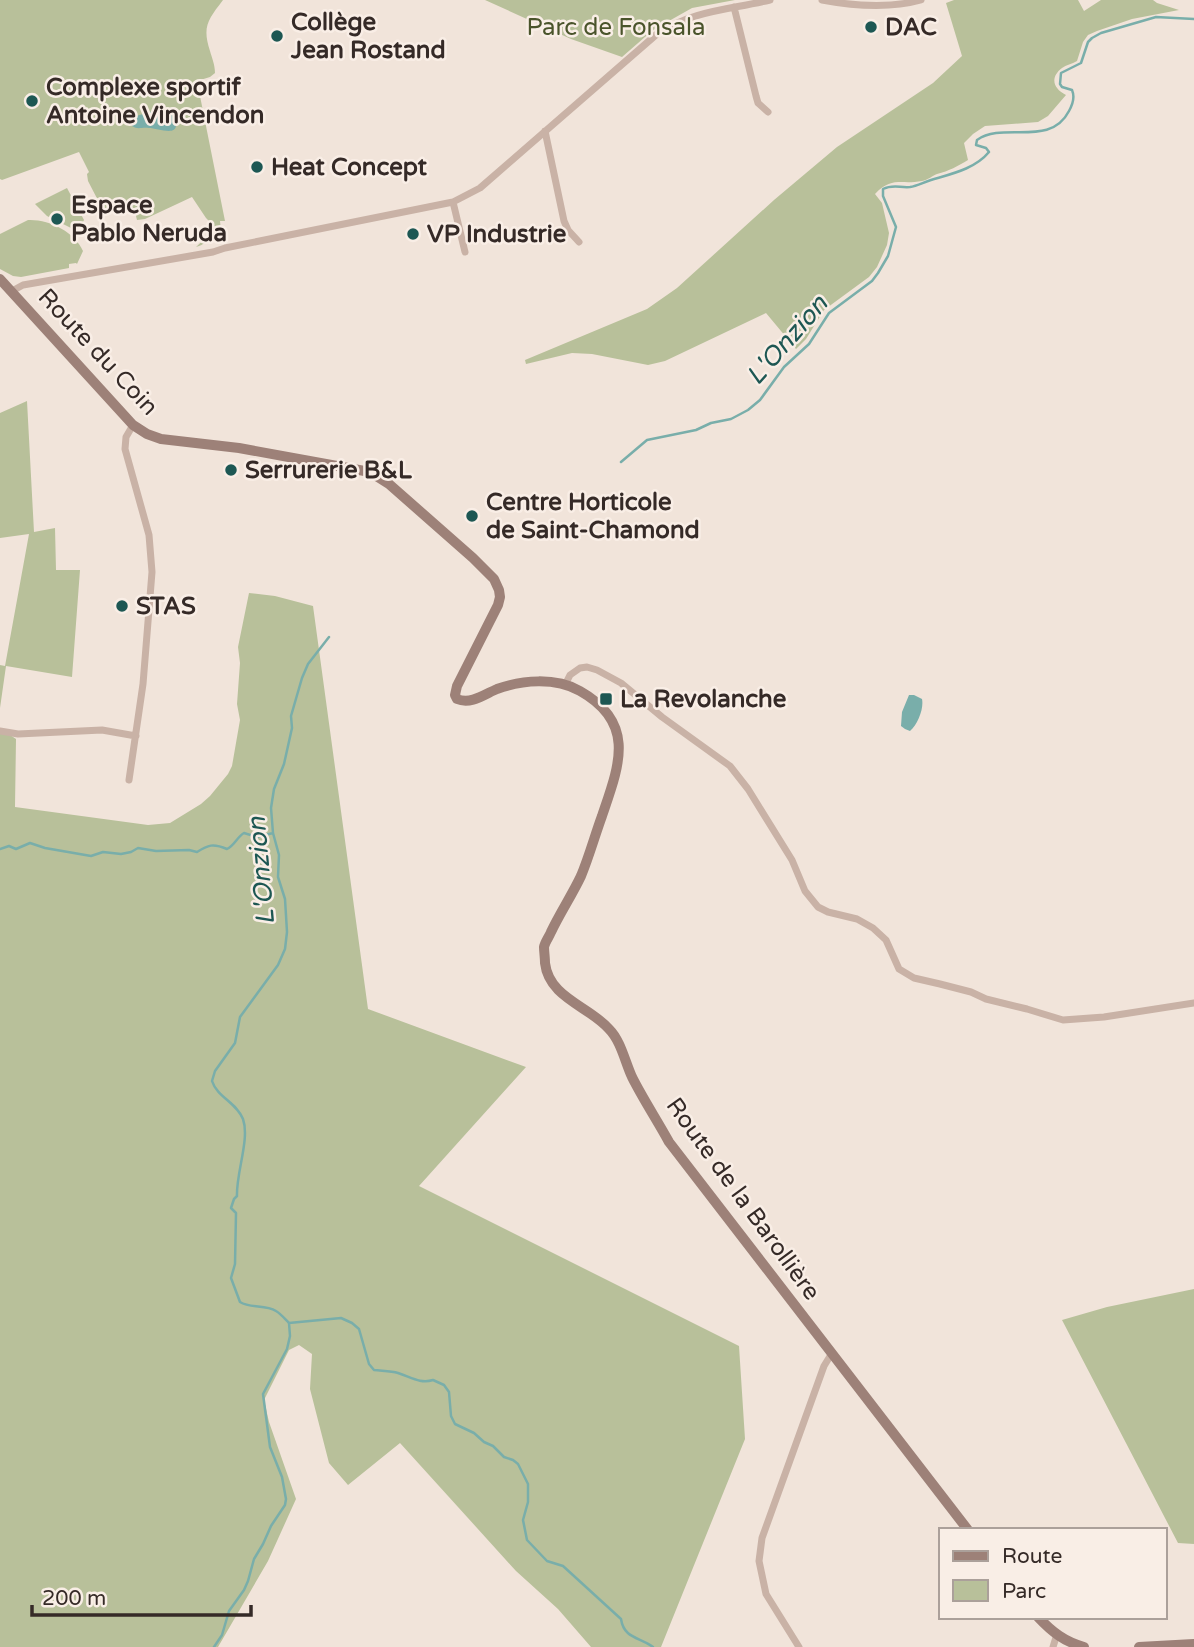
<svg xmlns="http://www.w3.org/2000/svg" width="1194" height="1647" font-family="'Varela Round',sans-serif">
<rect width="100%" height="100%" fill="#f1e4da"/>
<path fill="#b8c09a" d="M0,0h223c-15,20 -21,26 -13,51 2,7 5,14 5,22l-5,4 -13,4 28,140h-5l1,9 -5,2 -1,5c-9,2 -10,8 -19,10l20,-19 -10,-10 -14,-21 -47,22 -8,1 -2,-8h-5l-2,-4 -14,-9 -8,4 1,5 -4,2 -15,-29 -1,-7 2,-2 -10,-20 -77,28 -2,-1z
M485,0h250l-43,8 -39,22 -31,27 -51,-18z
M954,0h124l6,11 17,-11h52l4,3 22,7 -47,9 -35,12 -9,4 -5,7 -6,19c-5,3 -11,4 -15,7 -13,10 -8,21 4,27l-18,21 -10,6 -53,4 -12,8 -9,9 4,17c-10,6 -19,11 -31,14 -5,2 -9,6 -15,7 -21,4 -30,-5 -47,13l7,9 7,30 -2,12 -10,22 -8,10 -45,33 -18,29 -10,10 -30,-36 -101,48 -17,4 -56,-11 -20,-1 -46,11 -1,-4 122,-51 30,-21 97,-88 63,-53 96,-64 29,-27 -16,-53z
M67,188l17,32 -3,6 -8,3 -26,-13 -12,-12z
M28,220c21,-1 47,12 55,31l-6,13 -1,-1 -7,1v4l-48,9 -8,-1 -13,-7v-35z
M27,401l7,131 21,-4 1,42h24l-8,107 -66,-11 -6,42v-43l5,1 24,-132 -29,4v-125z
M249,593l26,3 38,10 55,403 158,58 -107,119 320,160 6,93 -84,208h-70l-33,-38 -42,-38 -116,-128 -52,42 -19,-22 -19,-74 2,-35 -13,-9 -10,5 -25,50 5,22 27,77 -28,62 -50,86h-218v-919l16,11 -1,68 133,18 22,-2 31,-19 9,-8 18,-22 4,-8 8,-46 -3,-16 3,-41 -2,-16z
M1194,1289v255l-16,-1 -116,-223 45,-13z"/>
<path fill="#79aeaa" d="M153,111l12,1 7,3c14,25 -14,13 -23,13 -8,-1 -11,2 -17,-2l-1,-5 2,-4z
M909,695h5l8,4c2,9 -4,25 -12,32l-5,-2 -4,-3 1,-14z"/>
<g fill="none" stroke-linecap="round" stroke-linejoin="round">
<path stroke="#79aeaa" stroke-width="2.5" d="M621,462l26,-22 49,-10 15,-7 20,-4 17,-9 12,-10 24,-33 25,-23 20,-31 43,-32 6,-8 10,-17 8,-29 -13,-31v-7c10,-5 17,-1 27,-2 7,-1 14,-5 21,-7 20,-6 44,-11 58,-28l-3,-4 -10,-3 1,-5c27,-19 73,8 92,-29 4,-7 6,-14 3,-21l-10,-3 -2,-3 1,-11 20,-10 7,-21 4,-4 9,-5 55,-16 38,2
M0,849l9,-3 7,3 14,-6 15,5 46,8 12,-4 18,2 10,-2 7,-4 18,3 33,-1 8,2c11,-7 16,-9 30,-3 8,-4 10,-12 17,-16l13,4 16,-4
M289,1323l52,-5 11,5 7,6 10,35 5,6c8,1 17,1 24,3 13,4 22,11 35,7l11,5 5,7 2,24 4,8 19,9 10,9 9,4 11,11 9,3 5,4 10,20v18l-5,18 4,20 20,21 16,5 58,53c3,20 19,18 32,28
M214,1647l8,-12 7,-24 15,-21 4,-9 6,-22 9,-15 8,-18 14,-21 1,-6 -4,-22 -12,-30 -7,-53 24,-45 3,-13 -1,-13c-4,-4 -8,-9 -13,-12 -11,-7 -25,-2 -36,-9l-9,-24 4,-14 1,-51 -5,-5 3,-9 3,-3c-1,-23 13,-57 6,-77 -6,-16 -26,-22 -31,-38l3,-10 20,-28 5,-26 38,-52 7,-16 2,-17 -2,-33 -7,-22 1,-22 -6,-22 -2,-25 3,-19 10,-25 8,-36 -1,-12 11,-38 6,-14 21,-27"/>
<path stroke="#c9b2a6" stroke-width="7" d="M822,0c32,6 67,9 99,0
M734,7l22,89 2,7 10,9
M545,131l19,90 4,9 11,12
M453,202l12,50
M12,291l11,-6 190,-33 12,-4 228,-46 27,-14 177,-154c37,-24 71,-24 113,-34
M565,685l5,-10 10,-7 7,-1 10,3 24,13 41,34 68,49 18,23 44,71 13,31 13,16 10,5 29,7 16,9 13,12 13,29 15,9 26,6 31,8 15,7 41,10 36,11 41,-3 90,-14
M0,731l18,3 84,-4 34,6
M129,780l14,-96 9,-112 -3,-37 -24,-86 1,-12 7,-12
M799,1647l-33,-53 -7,-33 3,-23 62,-172 8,-13
M1053,1647l4,-13"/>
<path stroke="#9d8178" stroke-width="10" d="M0,279l133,146 14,9 14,5 78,9 131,24 19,12 84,74 21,21 5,11 1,7 -2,8 -41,81 -2,9 2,4c14,6 28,-5 40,-10 25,-9 58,-12 83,2 57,32 39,75 22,125 -7,19 -13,41 -21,60 -9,19 -21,37 -30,56 -2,5 -6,10 -7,15 0,4 1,11 1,16 4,35 44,43 64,66 12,12 16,33 23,48 11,22 25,43 37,65l299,388
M1038,1617c14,15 27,25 46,30
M1139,1647l55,-3"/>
</g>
<g fill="#1d5753" stroke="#f9eee6" stroke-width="2.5">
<circle cx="871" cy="27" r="7"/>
<circle cx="277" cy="36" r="7"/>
<circle cx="32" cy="101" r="7"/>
<circle cx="257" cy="167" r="7"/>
<circle cx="57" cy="219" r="7"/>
<circle cx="413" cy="234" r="7"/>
<circle cx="231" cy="470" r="7"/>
<circle cx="472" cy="516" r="7"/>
<circle cx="122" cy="606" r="7"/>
<rect x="599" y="692" width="14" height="14" rx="3.5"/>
</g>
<g text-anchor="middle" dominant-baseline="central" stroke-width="5" stroke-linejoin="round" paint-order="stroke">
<g font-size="24" font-weight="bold" fill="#352a27" stroke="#f9eee6" text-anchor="start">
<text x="291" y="22">Collège<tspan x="291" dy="28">Jean Rostand</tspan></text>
<text x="885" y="27">DAC</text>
<text x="46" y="87">Complexe sportif<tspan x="46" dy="28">Antoine Vincendon</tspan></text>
<text x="271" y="167">Heat Concept</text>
<text x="71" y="205">Espace<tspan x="71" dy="28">Pablo Neruda</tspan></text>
<text x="427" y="234">VP Industrie</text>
<text x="245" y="470">Serrurerie B&amp;L</text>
<text x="486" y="502">Centre Horticole<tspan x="486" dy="28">de Saint-Chamond</tspan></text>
<text x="136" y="606">STAS</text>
<text x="620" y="699">La Revolanche</text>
</g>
<g font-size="24" fill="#4a542b" stroke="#f9eee6">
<text x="616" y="27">Parc de Fonsala</text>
</g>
<g font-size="24" fill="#352a27" stroke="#f9eee6">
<text transform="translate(98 352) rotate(47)">Route du Coin</text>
<text transform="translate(743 1199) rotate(54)">Route de la Barollière</text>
</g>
<g font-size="26" font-style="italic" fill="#1d5753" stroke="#f9eee6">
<text transform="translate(787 340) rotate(-49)">L'Onzion</text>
<text transform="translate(261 871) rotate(-95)">L'Onzion</text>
</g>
</g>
<rect x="939" y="1528" width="228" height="91" fill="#f9eee6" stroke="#aba09a" stroke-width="2"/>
<rect x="953" y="1551" width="35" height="10" fill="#9d8178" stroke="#aba09a" stroke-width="2"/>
<text x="1002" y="1563" font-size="21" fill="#352a27">Route</text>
<rect x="953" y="1580" width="35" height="21" fill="#b8c09a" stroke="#aba09a" stroke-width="2"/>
<text x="1002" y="1598" font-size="21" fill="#352a27">Parc</text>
<path d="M32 1605v10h219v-10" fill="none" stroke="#352a27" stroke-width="3.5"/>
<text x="42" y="1605" font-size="21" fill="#352a27" stroke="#f9eee6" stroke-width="5" paint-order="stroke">200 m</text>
</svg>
